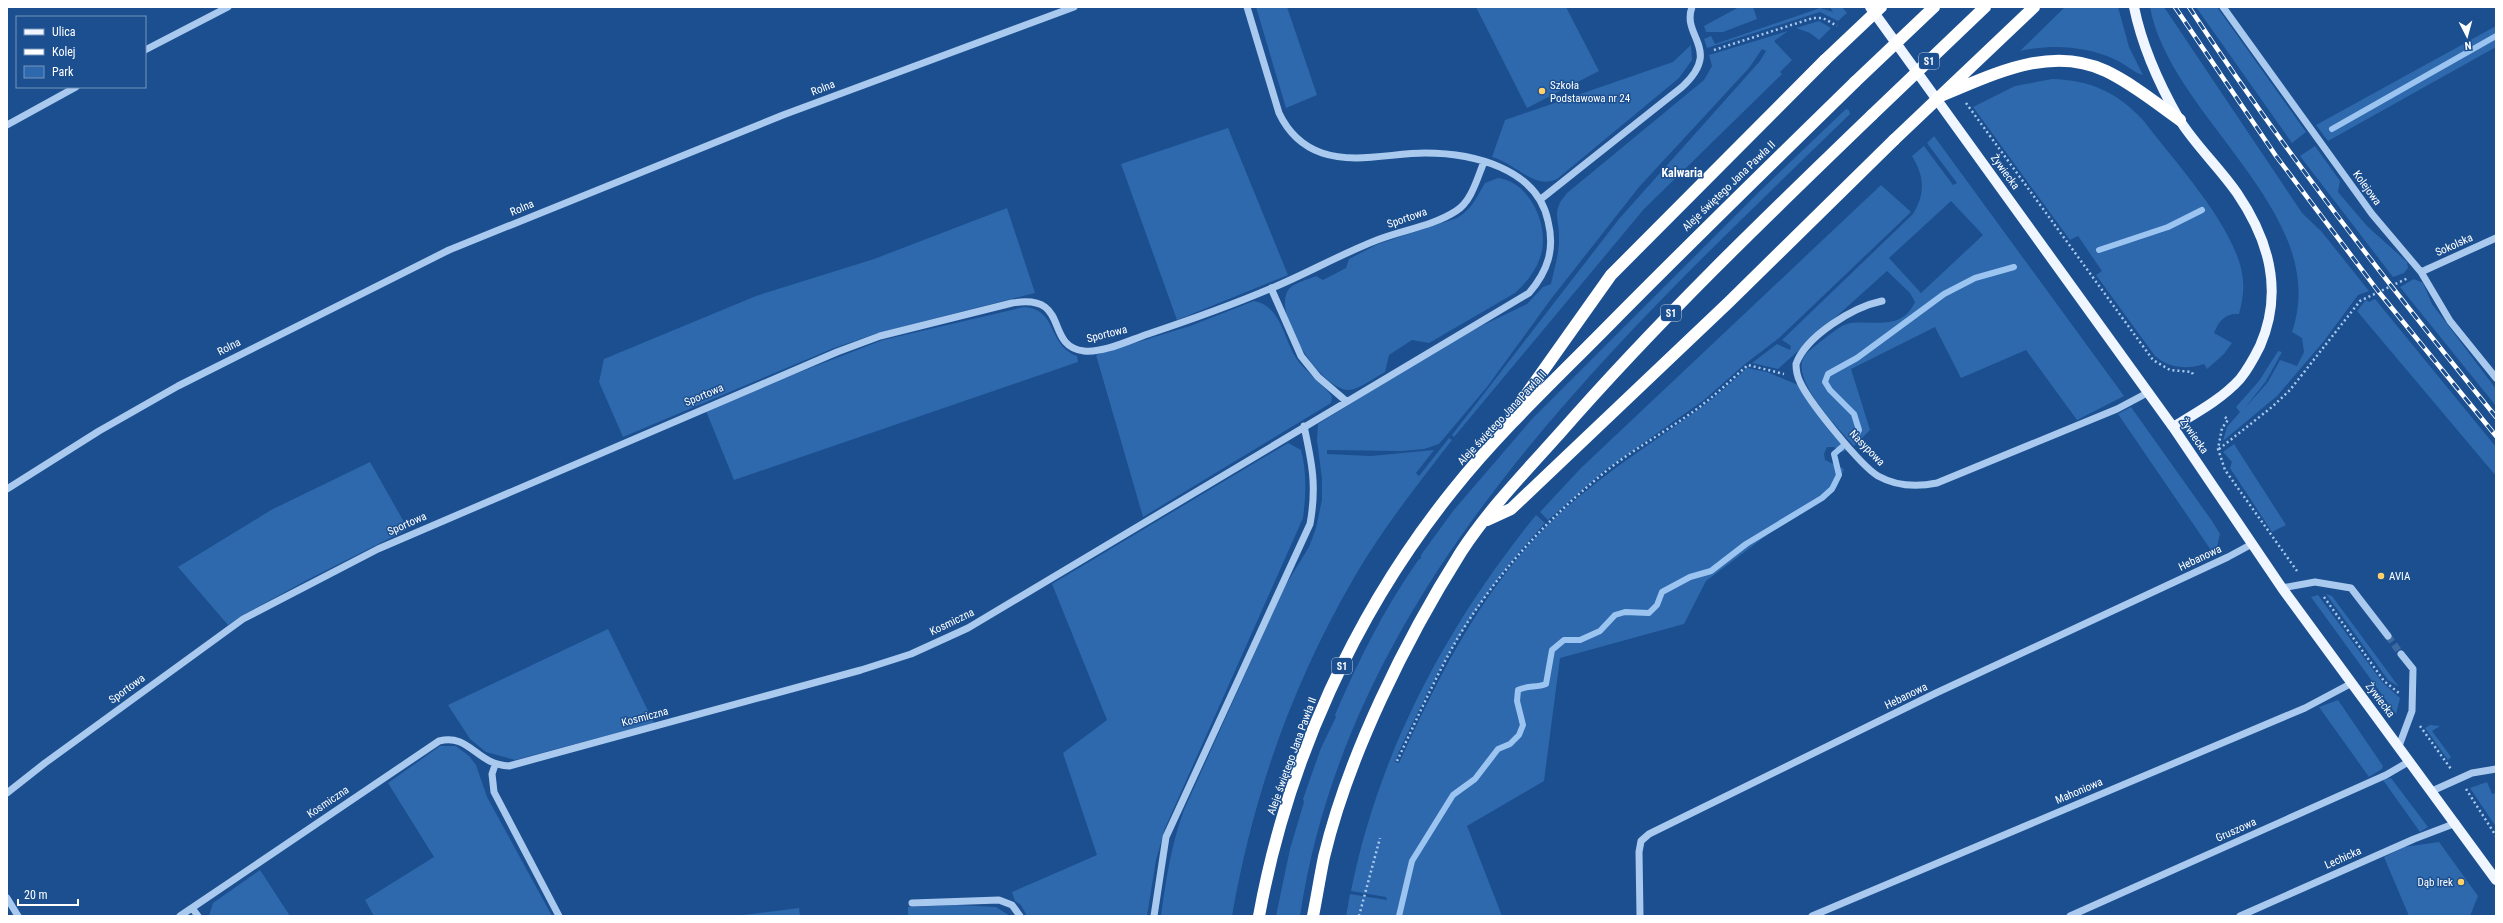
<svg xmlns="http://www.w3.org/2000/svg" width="2503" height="923" font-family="'Roboto Condensed',sans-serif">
<rect width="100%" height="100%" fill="#1b4f8f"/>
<path fill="#2e69ad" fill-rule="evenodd" d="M1256,7h31l30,88 -31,13z
M1476,7h90l33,64 -72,37z
M1739,7h14l4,12 -34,13h-17l-2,-6z
M1830,7h12l5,6 -9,8 -18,-9 -113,36 -3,-9 7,-3 4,8 105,-36 13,4z
M2065,7h53l11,40 14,28c-9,-2 -19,-12 -29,-16 -29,-13 -62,-15 -94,-8z
M2150,7h14l138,206 19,18 48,60 -11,4 -34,46 -47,55 -54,45 4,-14 13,-15 -4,-5 23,-26 19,-30 4,1 -16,29 -22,28 24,-27 12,-22 17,6 7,-14 -2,-14 -10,-6c41,-119 -122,-215 -142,-325z
M2196,7h21l89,125 -14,11z
M1819,21l12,7 -12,12 -9,-7 -14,-5z
M2496,26v21l-168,94 -12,-16z
M1788,31l-14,10 18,19 -12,12 2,2 -138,135 -190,228 -2,-2 167,-216 141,-158 6,-10 -4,-2 -13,19 -110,119 -88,112 -64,88 -48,57 -15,5 -23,2 -74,-1v4l44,2 63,-6 -18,23 3,3 30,-38 3,2c-34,44 -69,88 -97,136 -62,106 -102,219 -123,340h-71c5,-37 10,-71 23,-106l101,-224 24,-39 7,-19 6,-28v-21l-5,-39 1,-16 138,-86 71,-34 16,-17 8,-3c3,-15 8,-29 8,-44 1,-22 -9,-27 8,-47l137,-113 8,-14 -3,-11z
M1691,45l1,15 -13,18 -122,101c-23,11 -40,-15 -65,-22l13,-37 168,-58z
M2052,79c38,1 65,13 91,41 30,40 97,111 100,161 1,11 -1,22 -4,33 -14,-1 -20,7 -25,19l18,10 -8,11 -17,15 -3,-5c-18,6 -35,4 -49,-8l-59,-81 6,-4 -24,-35 -8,4 -97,-133 42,-21z
M1846,109l3,1 1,4c-230,224 -500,467 -550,802h-24l14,-67 14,-47 -1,-3 18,-51 15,-31 -1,-2c24,-56 49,-106 84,-156h2v-4l32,-44 79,-92 229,-229z
M1228,128l60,147 -111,45 -56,-156z
M1934,136l190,260 -47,24 -51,-70 -65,28 -26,-51 -84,42 19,61 -16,16c-15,-17 -61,-63 -51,-87 3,-7 11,-12 17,-17 10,-7 19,-17 31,-19 26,-3 50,8 64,-21l-5,-9 -23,-22 -109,98 -26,-6 25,-19 13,6 1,-4 -9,-6 131,-126c13,-21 11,-38 -1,-58l12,-10 29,39 4,-2 -30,-40zM1951,201l32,34 -62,58 -32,-35z
M2315,146l25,35 -2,11 29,34 40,36 1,6 -4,5 -11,4 -93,-121z
M1498,178c33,4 53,51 42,80 -5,14 -14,25 -25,35l-86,50 -17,-3 -23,15 -4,17c-10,5 -25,17 -36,18 -27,1 -79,-78 -60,-101 5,-6 20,-10 27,-13l7,4 23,-12 3,-9 29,-15 79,-26c15,-9 19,-20 28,-35z
M1881,185l30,27 -132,126 -34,26 -41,36 -99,70 -57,50 -8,-8 41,-44z
M1007,208l28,85 -157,40 -44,15 -211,89 -24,-55 5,-23 152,-63 118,-37z
M2414,279l9,4 9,21 64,85v17l-96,-119z
M2375,299l121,148v29l-139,-165 9,-11 3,2z
M1254,301c27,5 29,36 42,57 5,9 35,34 36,39 0,1 -1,5 -1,6l-188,114 -47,-162 94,-29z
M1024,307c34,2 23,38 53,49l1,6 -344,118 -28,-69 68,-29 109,-42z
M1747,368l20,4 31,13 49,65 -5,2 -8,-5h-7l-3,7 1,6 19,9 -7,18 -11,11 -55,34 -65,49 -22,43 -124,34 -16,123 -77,45 35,90h-156l4,-22 37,6 -1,-3 -35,-6c28,-140 96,-266 185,-376l9,8c-53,57 -94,119 -127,189 -8,17 -17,33 -23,50l4,1c39,-85 79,-167 146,-235 48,-49 107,-84 161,-124 14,-11 28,-24 41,-36z
M2131,407l81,114 8,13 -3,13 3,6 -5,3 -97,-142z
M1288,443l13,7c6,23 5,45 2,68l-138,310 -9,32 -9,56h-120l-6,-11 -6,-4 -3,-9 85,-37 -34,-102 44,-33 -55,-136z
M2234,444l52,81 -14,7 -42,-64 2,-6 -9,-10z
M370,462l38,67 -99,50 -68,37 -13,9 -50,-58 93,-57z
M2326,594l6,2 67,91 -11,-7z
M2318,595l64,87 18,16 -4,16 -85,-117z
M608,629l46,94 -139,37 -29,-8 -16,-13 -22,-34z
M2338,700l45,66 -1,3 -13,8 -50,-70z
M2430,725l10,1 -8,5 19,26 -3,3 -23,-32z
M440,746h16l13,10 7,9 11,32 65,119h-178l-9,-16 69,-43 -46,-74z
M2391,778l37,49 -8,5 -37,-52z
M2487,782l5,12 4,-1v34l-26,-39z
M2439,842l39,54 -8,20h-61l-25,-59 20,-10z
M260,870l30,46h-81l4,-13z
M956,905l40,2 14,9h-102v-9z
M799,908l1,8h-65z"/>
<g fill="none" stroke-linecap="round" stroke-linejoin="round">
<path stroke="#9cc4f0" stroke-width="6" d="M2332,129l164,-93
M2099,250l69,-23 34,-17
M1856,436l3,-6 -5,-16 -24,-24 -5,-8 3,-8 29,-16 87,-64 31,-16 39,-11
M1399,916l13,-55 41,-66 22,-16 23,-30 12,-5 9,-9 4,-10 -6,-24 1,-11c10,-5 18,-2 28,-6l6,-34 12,-10h16l20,-9 15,-16 10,-3 24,1 8,-8 5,-13 28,-15 21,-6 35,-27 76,-46 10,-9 7,-14 -5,-21 8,-7"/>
<path stroke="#3d69a0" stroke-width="7" stroke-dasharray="7 3.5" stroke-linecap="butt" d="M2388,636l13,18"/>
<path stroke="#a9c9ee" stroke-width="2.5" stroke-dasharray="2 3" stroke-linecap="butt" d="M1714,50l99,-32h10l14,8
M1966,103l187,257 17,10 22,2 1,3
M2225,417l3,3 -6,8 -4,21 7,21 72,101
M2219,449l53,-42 18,-17 70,-89 48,-23
M2324,597l60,84 15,12
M2420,726l31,43
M1397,761c19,-40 37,-81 59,-120 39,-66 90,-121 149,-169 32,-26 70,-45 102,-71 14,-11 27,-24 41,-36l36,9
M2466,789l30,47
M1359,916l21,-78"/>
<path stroke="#a9c9ee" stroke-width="7" d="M2223,7l149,207 49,58 29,49 46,57
M145,50l83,-43
M7,125l69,-38
M1541,199l141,-112c41,-38 -1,-50 10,-80
M2421,272l75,-34
M1271,288l30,68 17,21 28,24
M1882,301c-29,6 -76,35 -86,63 0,7 1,12 4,18 9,20 60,83 78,94 18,10 40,11 59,7l180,-74 32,-17
M7,489l92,-58 79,-45 271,-136 334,-135 291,-108
M2282,588l33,-6 36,6 37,48
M2399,746l13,-35 1,-42 -12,-15
M495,765l-3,9 2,18 65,124
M2432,791l40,-18 24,-4
M7,793l38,-30 198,-144 135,-70 459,-197 43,-16 132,-33c60,-10 31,43 72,48 20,2 46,-11 64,-17 42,-14 84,-29 124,-46 36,-15 69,-34 105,-48 25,-10 56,-14 79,-29 16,-10 21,-33 28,-49
M7,898l11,18
M912,903l87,-3 13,5 8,11
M192,908l6,8
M180,916l259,-175c31,-8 36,23 70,25l352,-96 50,-16 57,-26 561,-335c19,-22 26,-44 19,-72 -11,-53 -76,-68 -123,-68 -32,0 -71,11 -103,0 -20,-7 -34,-21 -43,-40l-32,-106
M1154,916l12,-79 144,-313c7,-38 2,-61 -6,-98
M1640,916l-1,-64 2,-11 8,-7 287,-141 292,-136 24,-13
M1812,916l493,-208 47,-25
M2070,916l316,-141 24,-14
M2240,916l174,-77 42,-16"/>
<path stroke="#f0f6ff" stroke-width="10" d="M1870,7l303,420 109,161 214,292
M2134,7c8,39 25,77 45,112 16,26 40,48 58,74 32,47 47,98 23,153 -6,12 -12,23 -20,33 -18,20 -44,34 -67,48"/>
<path stroke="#fff" stroke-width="12" d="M1511,416l100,-141 214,-215
M1487,520l24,-11 218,-207 165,-162
M1259,916c28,-154 96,-304 194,-426 48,-60 105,-113 159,-168 80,-81 161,-160 243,-240
M1313,916c4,-20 7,-40 11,-59 24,-101 82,-218 137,-305 28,-43 65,-81 99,-119 98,-112 205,-215 312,-318"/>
<defs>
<path id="rail" d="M2175,7l101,149 102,135 118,145
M2189,7c94,143 199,277 307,410"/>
</defs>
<use href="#rail" stroke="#fff" stroke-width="4.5"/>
<use href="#rail" stroke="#1b4f8f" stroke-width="3" stroke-dasharray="9" stroke-linecap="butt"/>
<path stroke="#fff" stroke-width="12" d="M1825,60l56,-53
M1855,82l79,-75
M1938,97c53,-21 111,-53 168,-26 27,13 50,32 74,49
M1872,115l113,-108
M1894,140l140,-133"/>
</g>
<g fill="#ffd166" stroke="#1b4f8f" stroke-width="1.5">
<circle cx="1542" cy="91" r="4"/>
<circle cx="2381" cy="576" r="4"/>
<circle cx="2461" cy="882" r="4"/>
</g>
<g text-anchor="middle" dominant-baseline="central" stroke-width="3" stroke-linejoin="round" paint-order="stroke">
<g fill="#1b4f8f" stroke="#bbcadd" stroke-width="1">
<rect x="1919" y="53" width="20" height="16" rx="3"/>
<rect x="1661" y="305" width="20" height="16" rx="3"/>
<rect x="1332" y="658" width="20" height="16" rx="3"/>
</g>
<g font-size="10" font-weight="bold" fill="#fff">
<text x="1929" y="61">S1</text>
<text x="1671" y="313">S1</text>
<text x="1342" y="666">S1</text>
</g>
<g font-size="11" fill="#fff" stroke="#1b4f8f" text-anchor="start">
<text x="1550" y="85">Szkoła<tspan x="1550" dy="13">Podstawowa nr 24</tspan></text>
<text x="2389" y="576">AVIA</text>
<text x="2453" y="882" text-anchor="end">Dąb Irek</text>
</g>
<g font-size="11" fill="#fff" stroke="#1b4f8f">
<text transform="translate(823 88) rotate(-21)">Rolna</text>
<text transform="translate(2005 172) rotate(54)">Żywiecka</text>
<text transform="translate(1729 186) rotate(-44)">Aleje świętego Jana Pawła II</text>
<text transform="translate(2367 188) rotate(54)">Kolejowa</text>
<text transform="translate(522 208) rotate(-23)">Rolna</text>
<text transform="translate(1407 218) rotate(-19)">Sportowa</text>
<text transform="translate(2454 245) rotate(-24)">Sokolska</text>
<text transform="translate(1107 334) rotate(-14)">Sportowa</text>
<text transform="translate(229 347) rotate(-27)">Rolna</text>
<text transform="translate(704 395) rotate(-23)">Sportowa</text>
<text transform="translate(1502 418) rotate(-47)">Aleje świętego Jana Pawła II</text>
<text transform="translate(2194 436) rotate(55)">Żywiecka</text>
<text transform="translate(1867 448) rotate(46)">Nasypowa</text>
<text transform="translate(407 524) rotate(-24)">Sportowa</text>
<text transform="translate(2200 558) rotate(-25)">Hebanowa</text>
<text transform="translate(952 622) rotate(-26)">Kosmiczna</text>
<text transform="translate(127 689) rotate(-36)">Sportowa</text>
<text transform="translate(1906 696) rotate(-26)">Hebanowa</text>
<text transform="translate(2380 700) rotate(53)">Żywiecka</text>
<text transform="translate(645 717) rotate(-15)">Kosmiczna</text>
<text transform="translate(1292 756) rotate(-70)">Aleje świętego Jana Pawła II</text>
<text transform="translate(2079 791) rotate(-23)">Mahoniowa</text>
<text transform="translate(328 802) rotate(-34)">Kosmiczna</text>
<text transform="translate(2236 830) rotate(-24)">Gruszowa</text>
<text transform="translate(2343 858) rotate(-24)">Lechicka</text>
</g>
<g font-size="12" font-weight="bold" fill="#fff" stroke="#1b4f8f">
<text x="1682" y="173">Kalwaria</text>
</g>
</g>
<rect width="2503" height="923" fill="none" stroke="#ffffff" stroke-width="16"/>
<rect x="16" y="16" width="130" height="72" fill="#1b4f8f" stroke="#7695bc"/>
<rect x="24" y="29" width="20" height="6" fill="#f0f6ff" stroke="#7695bc"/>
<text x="52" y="36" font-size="12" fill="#ffffff">Ulica</text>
<rect x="24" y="49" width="20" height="6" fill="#ffffff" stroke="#7695bc"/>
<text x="52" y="56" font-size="12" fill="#ffffff">Kolej</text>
<rect x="24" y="66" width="20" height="12" fill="#2e69ad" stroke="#7695bc"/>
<text x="52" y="76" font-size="12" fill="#ffffff">Park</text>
<g transform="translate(2467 36) rotate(174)" stroke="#1b4f8f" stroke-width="3" paint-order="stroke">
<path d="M0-3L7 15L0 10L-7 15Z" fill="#ffffff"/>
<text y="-6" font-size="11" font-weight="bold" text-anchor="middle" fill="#ffffff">N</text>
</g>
<path d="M18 899v6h60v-6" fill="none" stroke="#ffffff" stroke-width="2"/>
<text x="24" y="899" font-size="12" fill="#ffffff" stroke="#1b4f8f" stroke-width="3" paint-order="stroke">20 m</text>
</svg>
